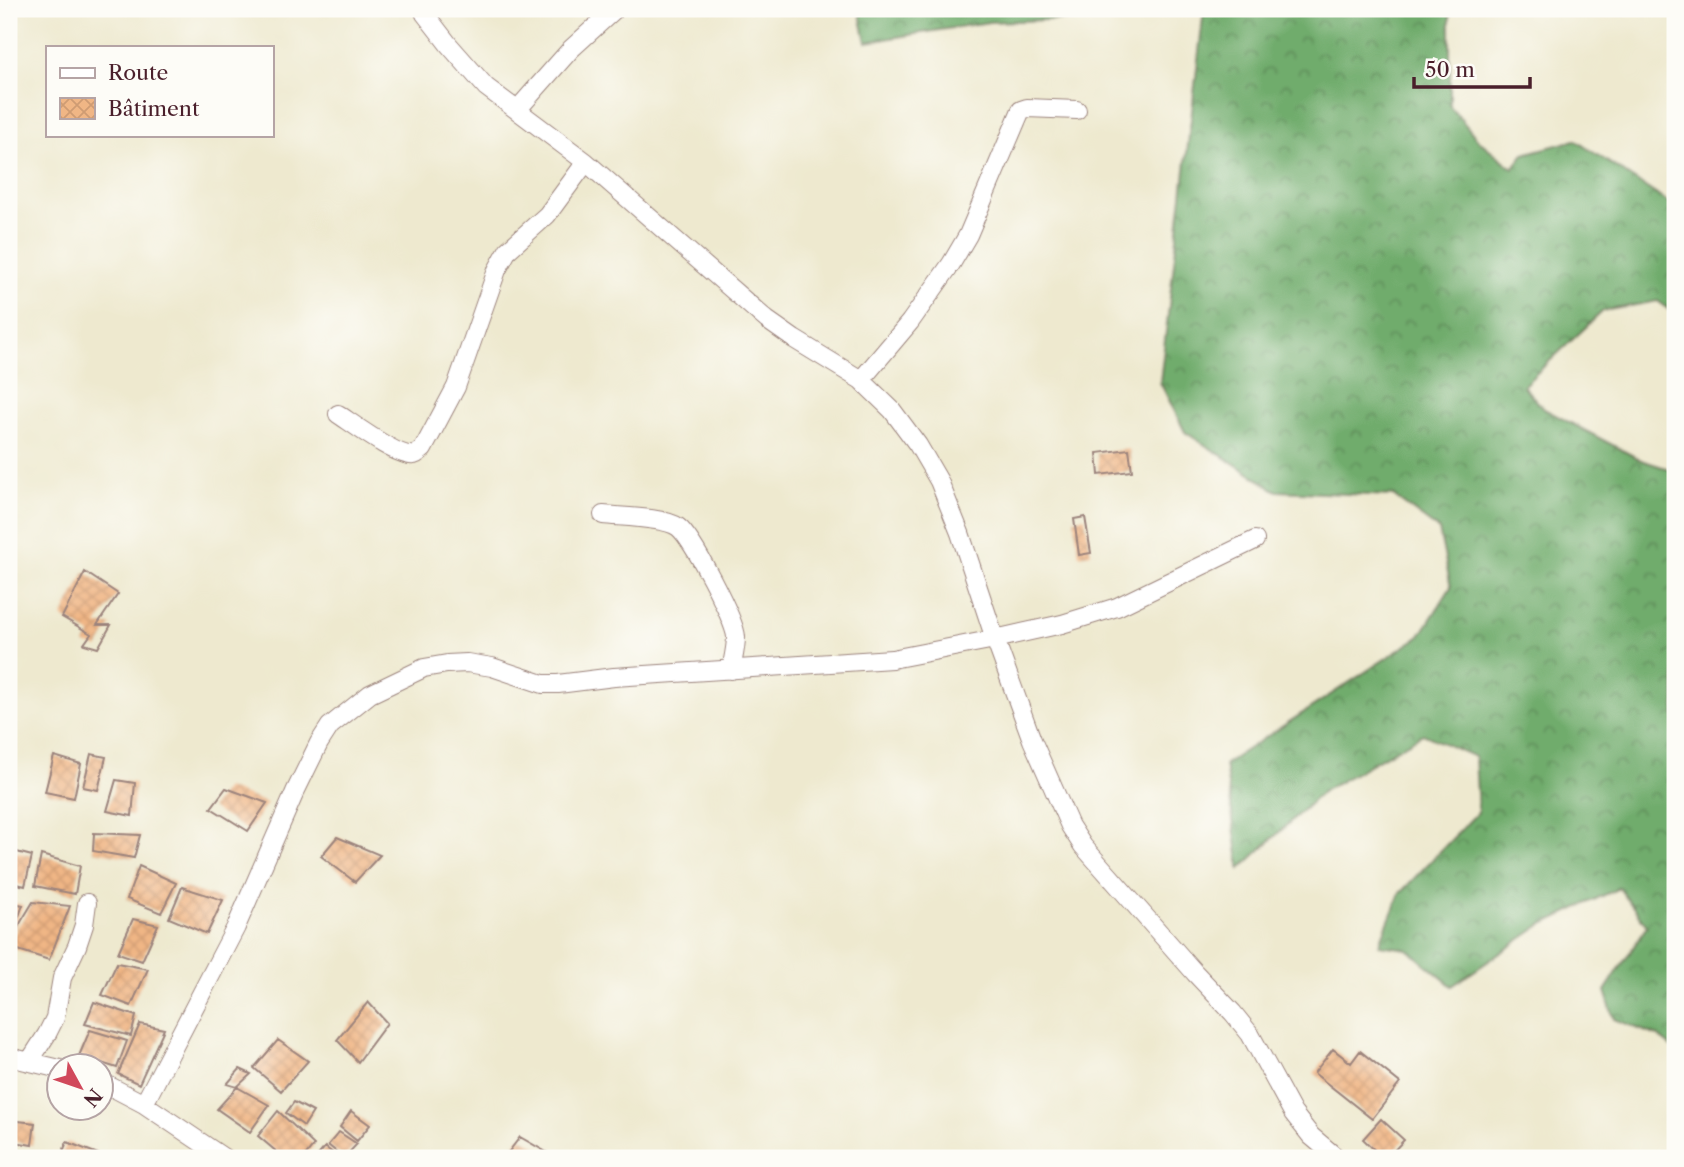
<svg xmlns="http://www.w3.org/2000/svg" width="1684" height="1167" font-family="'Libre Caslon Text',serif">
<defs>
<pattern id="forest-crowns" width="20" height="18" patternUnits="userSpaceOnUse" patternTransform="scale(1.75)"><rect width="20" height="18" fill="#70ac6c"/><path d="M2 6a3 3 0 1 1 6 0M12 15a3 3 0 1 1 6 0" fill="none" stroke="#5e8b59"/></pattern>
<pattern id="building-cross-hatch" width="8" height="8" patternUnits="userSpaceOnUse" patternTransform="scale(1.75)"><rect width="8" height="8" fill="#f0b685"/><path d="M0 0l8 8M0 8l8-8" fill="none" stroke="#cf9c73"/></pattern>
</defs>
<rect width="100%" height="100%" fill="#fdfcf7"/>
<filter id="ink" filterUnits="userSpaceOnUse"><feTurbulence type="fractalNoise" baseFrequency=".0143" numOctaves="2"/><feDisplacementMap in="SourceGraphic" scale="14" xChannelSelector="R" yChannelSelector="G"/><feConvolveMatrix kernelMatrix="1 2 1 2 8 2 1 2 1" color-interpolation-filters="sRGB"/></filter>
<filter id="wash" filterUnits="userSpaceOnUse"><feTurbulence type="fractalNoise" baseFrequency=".00686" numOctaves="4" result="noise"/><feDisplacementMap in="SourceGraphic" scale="28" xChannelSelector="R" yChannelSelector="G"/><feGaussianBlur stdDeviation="1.57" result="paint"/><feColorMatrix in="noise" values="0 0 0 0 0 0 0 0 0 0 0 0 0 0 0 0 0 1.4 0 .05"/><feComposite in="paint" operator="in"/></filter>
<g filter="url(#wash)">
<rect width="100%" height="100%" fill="#eee9cf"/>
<path fill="url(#forest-crowns)" stroke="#5d664c" stroke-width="2" d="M859,9h257l-13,9 -114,4 -123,20z
M1204,9h246v97l28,34 35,28 11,-14 51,-14 100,67v108l-17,-14 -55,10 -80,75 21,23 97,51 34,11v579l-18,-14 -43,-17 -9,-28 42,-65 -28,-38 -76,36 -91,62 -45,-37 -28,-4 21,-52 78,-81 -3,-55 -52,-23 -101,58 -82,77 -15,-105 195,-128 31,-49 -12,-57 -46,-34 -116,-5 -92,-59 -25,-50z"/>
<g id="blocks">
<path fill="url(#building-cross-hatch)" d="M1129,449l3,22 -33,4 -2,-22z
M1085,517l6,36 -12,2 -5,-36z
M85,572l33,22 -21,31h14l-13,23 -14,-4 7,-10 -29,-17z
M91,754l15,3 -8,33 -15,-3z
M54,756l27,8 -7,34 -29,-6z
M116,780l19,3 -3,33 -25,-5z
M226,788l41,15 -19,28 -37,-23z
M94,833l46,2 -6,23 -41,-7z
M337,837l43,18 -25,27 -34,-26z
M9,850l23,6 -7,30 -16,-4z
M41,855l39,11 -5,28 -40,-8z
M139,866l37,17 -15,30 -34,-14z
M182,887l41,13 -16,34 -38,-16z
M9,902l14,3 -13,35 23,-38 37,4 -21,54 -40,-13z
M133,919l25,6 -16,36 -24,-8z
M117,963l31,6 -17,37 -29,-11z
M94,1002l42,14 -5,20 -46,-12z
M368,1002l19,21 -29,39 -21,-22z
M140,1024l24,5 -25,55 -21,-10z
M90,1030l37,11 -10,27 -38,-12z
M278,1040l30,21 -27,30 -27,-23z
M1333,1049l18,14 9,-12 40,32 -28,36 -58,-46z
M240,1069l11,5 -14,13 -10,-3z
M237,1087l32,18 -19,27 -33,-23z
M294,1102l19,10 -9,14 -18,-13z
M278,1111l36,34 -10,13h-20l-26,-22z
M351,1111l19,14 -13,16 -17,-14z
M1381,1119l23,21 -17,18h-4l-20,-19z
M9,1120l26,3 -3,22 -23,-4z
M339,1132l18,12 -13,14 -16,-13z
M520,1137l28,16 -4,5h-40z
M67,1142l31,12 -2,4h-36z
M325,1147l14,11h-23z"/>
</g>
</g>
<g filter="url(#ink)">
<use href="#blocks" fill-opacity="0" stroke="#9c847d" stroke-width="2"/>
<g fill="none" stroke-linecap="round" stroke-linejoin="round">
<defs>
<path id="minor" d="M423,9l2,5 24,31 37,42 100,75 181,158 27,19 67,41 31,30 26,35 21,36 21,52 35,106 37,101 38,86 13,20 112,127 38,40 17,21 43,79 18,23 26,22
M517,110l54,-61 44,-40
M861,380l49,-58 41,-58 17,-29 53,-125 6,-2 50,2
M338,414c14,9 60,44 76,41 4,-1 6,-4 9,-6l33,-62 41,-117 11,-20 39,-35 39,-53
M603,515c18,2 61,2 75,12 14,10 57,93 58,110 0,11 -3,22 -5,33
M9,1057l51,12
M29,1062l18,-28 8,-16 7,-40 15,-32 7,-21 3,-22
M102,1082l42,22 80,54
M144,1104l92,-177 59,-135 24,-49 11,-17 40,-32 54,-26 23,-4 20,-1 25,4 51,17h15l56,-7 278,-18 103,-20 67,-15 55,-17 138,-67"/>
</defs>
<use href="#minor" stroke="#9c847d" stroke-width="20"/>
<use href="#minor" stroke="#fff" stroke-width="18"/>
</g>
</g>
<rect width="1684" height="1167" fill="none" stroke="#fdfcf7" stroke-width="35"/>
<rect x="46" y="46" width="228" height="91" fill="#fdfcf7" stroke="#b5a4a5" stroke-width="2"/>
<rect x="60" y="68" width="35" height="10" fill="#ffffff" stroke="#b5a4a5" stroke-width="2"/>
<text x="108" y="80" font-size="21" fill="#4a1f2b">Route</text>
<rect x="60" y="98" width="35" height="21" fill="url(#building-cross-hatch)" stroke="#b5a4a5" stroke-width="2"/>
<text x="108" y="116" font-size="21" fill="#4a1f2b">Bâtiment</text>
<g transform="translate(80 1087) rotate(130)"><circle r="33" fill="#fdfcf7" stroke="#b5a4a5" stroke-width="2"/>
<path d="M0-5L12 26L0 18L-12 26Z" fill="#d1495b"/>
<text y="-10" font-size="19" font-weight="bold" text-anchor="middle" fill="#4a1f2b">N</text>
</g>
<path d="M1414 77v10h116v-10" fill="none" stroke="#4a1f2b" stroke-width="3.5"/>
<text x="1425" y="77" font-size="21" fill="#4a1f2b" stroke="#fdfcf7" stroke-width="5" paint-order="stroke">50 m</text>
</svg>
